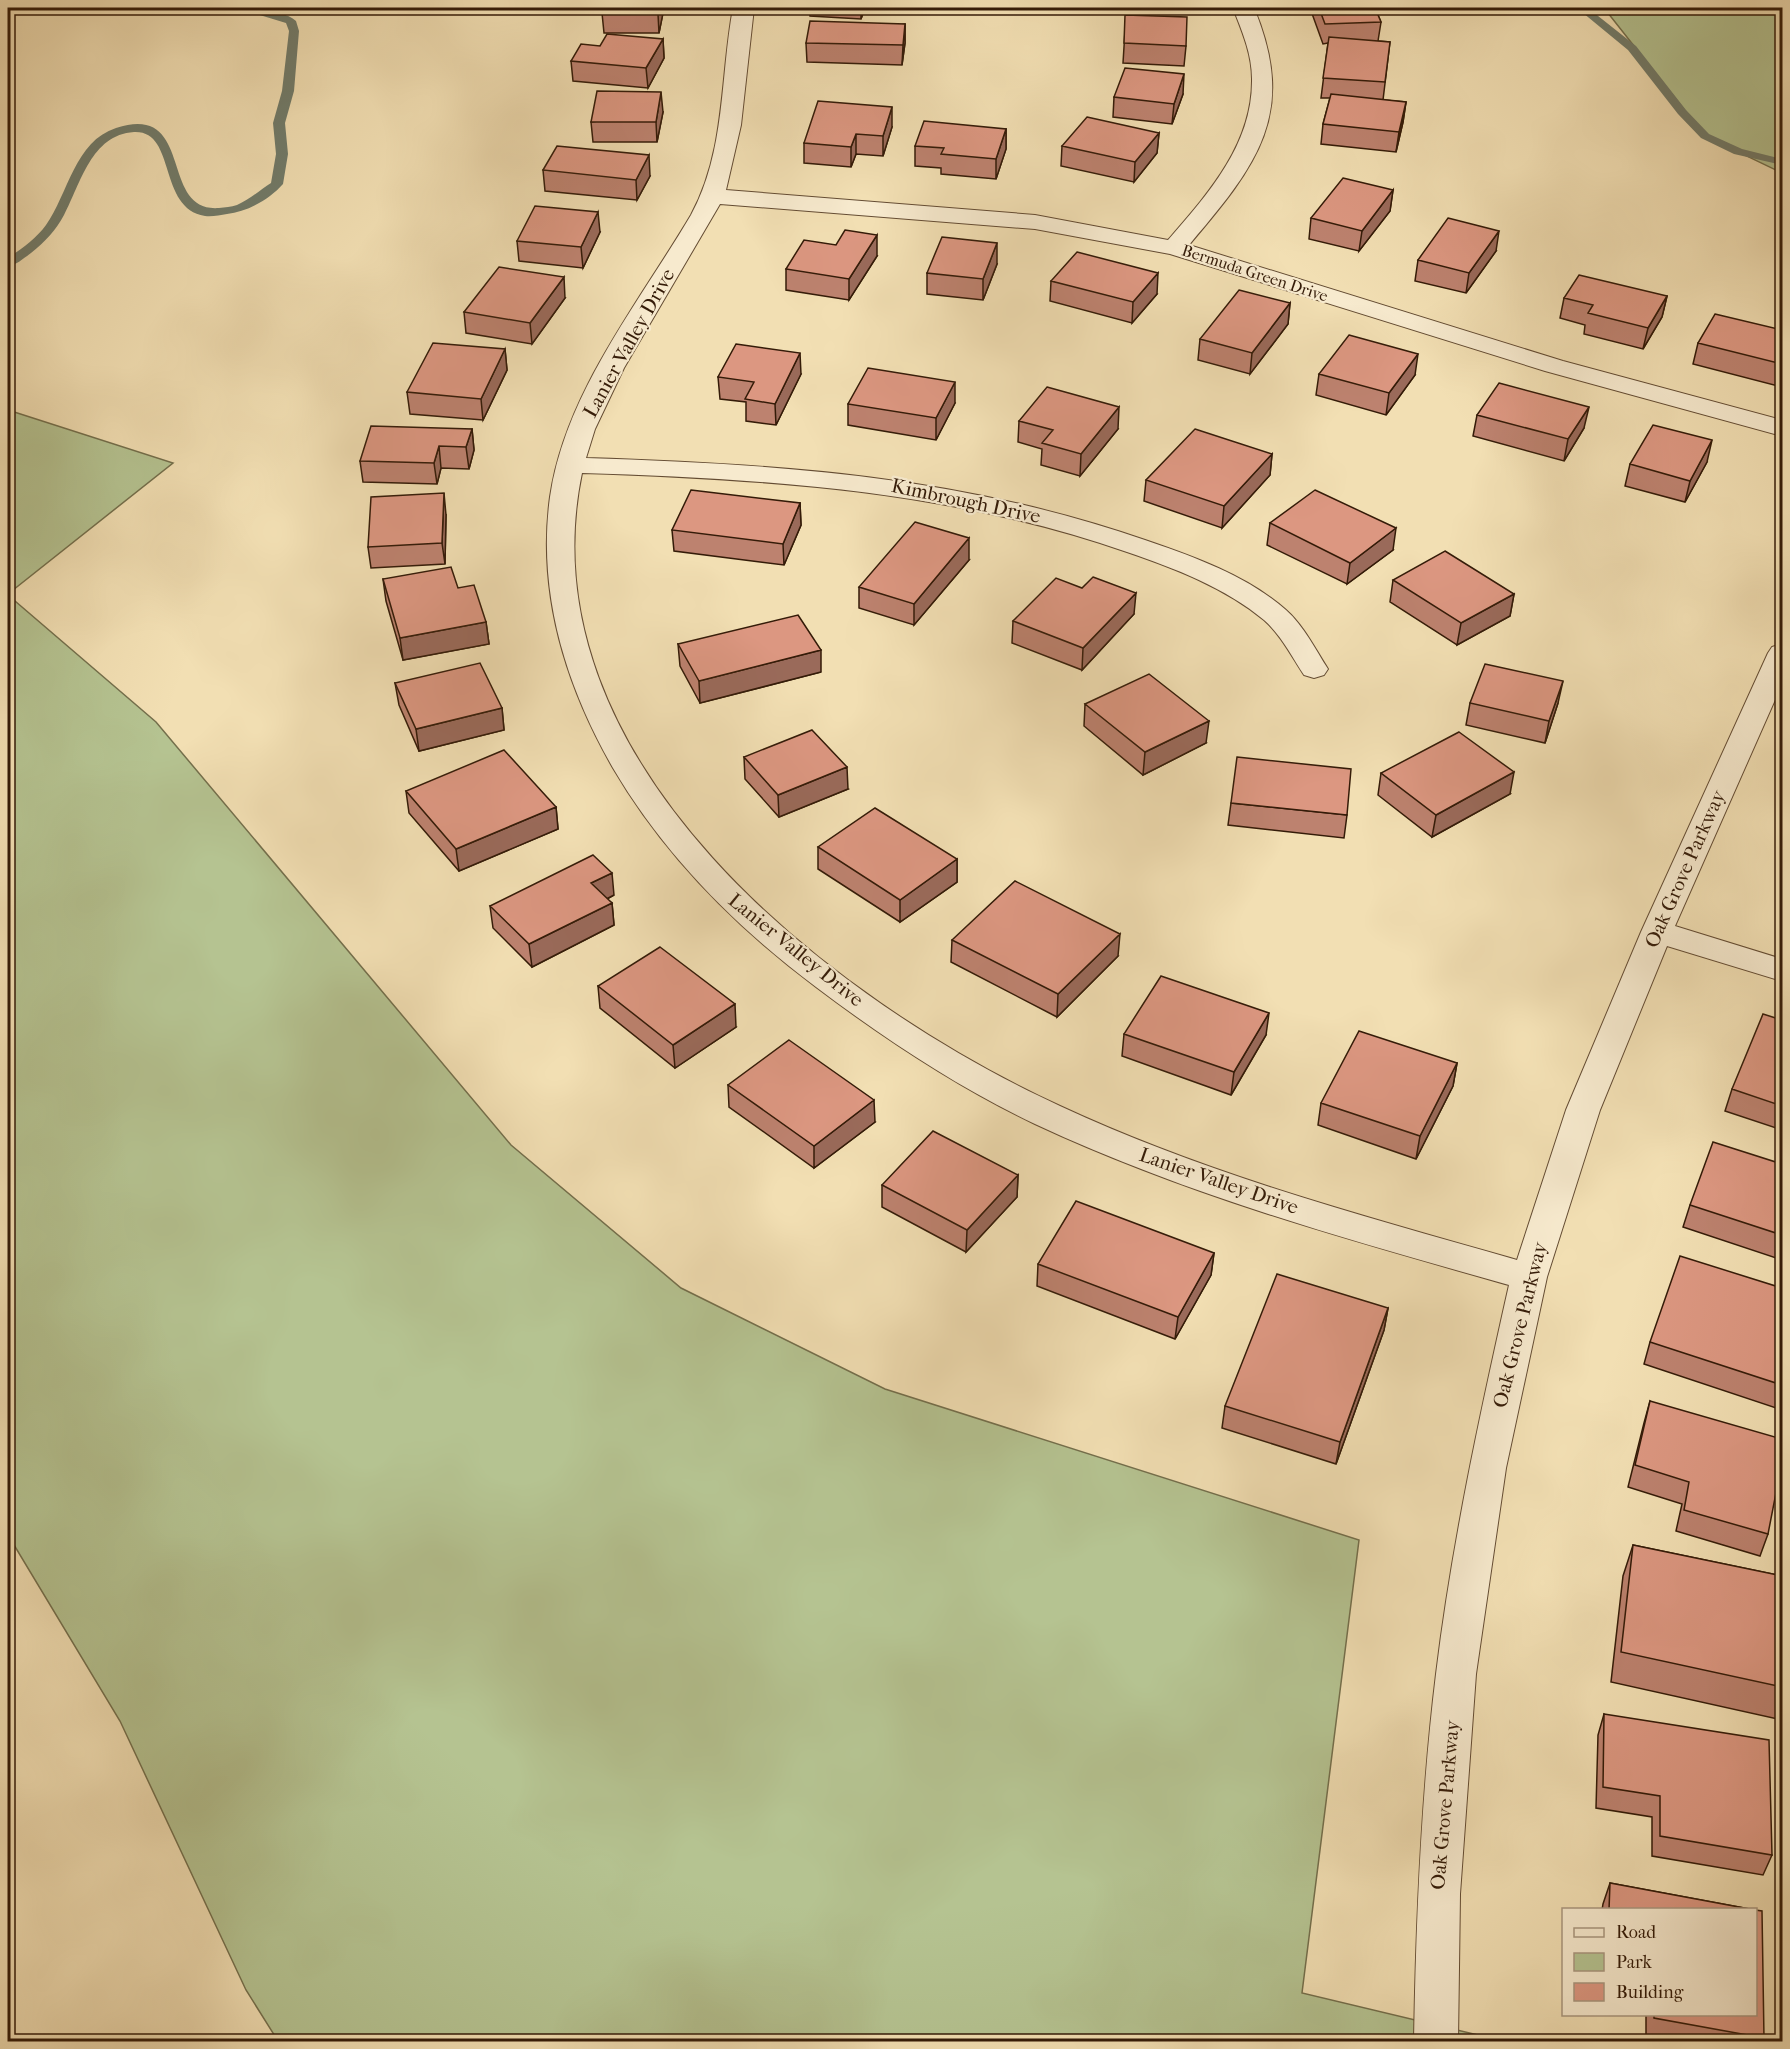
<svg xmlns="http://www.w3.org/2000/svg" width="1790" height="2049" font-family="'IM FELL French Canon',serif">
<rect width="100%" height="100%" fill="#f2dfb3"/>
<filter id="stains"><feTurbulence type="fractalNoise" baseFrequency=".00333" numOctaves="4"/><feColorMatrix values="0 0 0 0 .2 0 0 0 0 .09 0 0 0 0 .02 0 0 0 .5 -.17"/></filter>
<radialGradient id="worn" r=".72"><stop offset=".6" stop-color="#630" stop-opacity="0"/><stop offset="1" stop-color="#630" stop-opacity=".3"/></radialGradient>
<path fill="#b5c391" stroke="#746f4c" stroke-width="1.5" d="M1604,8h178v165l-77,-37z
M8,410l165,53 -165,131z
M8,595l148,127 355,423 170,143 204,101 474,151 -57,453 201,48h-1225l-32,-51 -126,-269 -112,-186z"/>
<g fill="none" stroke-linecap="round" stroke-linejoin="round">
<path fill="#727c6b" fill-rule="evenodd" d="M173,8c27,-3 103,-5 123,13l3,10 -5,60 -9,32 3,31 -5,30c-13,15 -36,28 -56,30 -7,1 -15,3 -22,2 -48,-8 -28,-86 -71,-84 -43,3 -53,51 -70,83 -8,15 -19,27 -33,38 -7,5 -15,12 -23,14v-9c13,-9 28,-19 38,-33 22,-31 29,-84 70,-97 80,-26 42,85 103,80 6,-1 12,-1 18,-3 12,-5 23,-15 34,-22l5,-29 -3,-31 9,-32 7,-60 -3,-8 -36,-11 -72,-1z
M1577,8h11l48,38 50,64 23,24 33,15 40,10v6l-48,-11 -33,-16 -23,-24 -50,-64z"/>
<defs>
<path id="street" d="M733,8h21l-13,117 -15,65 309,25 133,25c40,-46 85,-96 84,-161 0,-25 -10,-48 -19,-71h21c44,106 3,157 -65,237l374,116 219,59v16l-237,-65 -375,-117 -135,-25 -315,-25 -96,164 -29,61 -9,29c192,6 375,18 559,82 47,16 103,36 141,70 18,16 29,39 42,59l-4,6 -10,3 -10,-3c-12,-18 -23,-40 -40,-55 -38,-32 -90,-52 -137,-68 -178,-62 -358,-73 -545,-79 -60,288 248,527 478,633 146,68 302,110 457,154l49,-150 75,-178 127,-279 4,-6 10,-3v40l-107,242 107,33v22l-115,-35 -67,164 -53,167 -41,191 -30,206 -16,220 -2,148h-44c2,-123 7,-246 22,-368 16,-131 44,-260 73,-389 -160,-45 -322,-90 -474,-161 -78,-37 -150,-85 -219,-137 -80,-60 -152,-132 -203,-219 -47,-82 -76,-175 -63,-271 15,-104 89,-194 141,-282 35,-64 29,-138 42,-207z"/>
</defs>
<use href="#street" stroke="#644c33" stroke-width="2"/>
<use href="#street" fill="#f7eace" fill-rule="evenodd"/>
</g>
<path fill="#bd826f" stroke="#341b08" stroke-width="1.5" d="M603,8h61l-5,25h-55l-2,-20z
M810,8h55l-4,11 -51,-3z
M1120,8h58v1l-49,6 57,31 -2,20 -61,-3 3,-48z
M1310,8h65l6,14 -3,19 12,1 -7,58 23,2 -3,20 -7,30 -75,-8 2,-20 7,-26h-9l7,-55 -5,1z
M905,24v19l-3,22 -95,-3 -1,-19z
M663,39l1,19 -16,30 -75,-7 -2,-20 29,-15z
M1183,94l-11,30 -59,-7 1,-20z
M663,112l-6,30h-64l-2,-20z
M892,127l-9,29 -27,-2 -5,13 -47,-4v-20z
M1006,129v20l-10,30 -55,-5v-6l-26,-2v-20z
M1159,133l-2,20 -23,29 -73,-16 1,-20z
M543,170l107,6 -13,24 -92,-9z
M1393,190l-3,21 -31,40 -50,-12 2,-21z
M600,232l-17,36 -64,-7 -2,-20z
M1496,251l-30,42 -51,-12 3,-21z
M877,256l-28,44 -63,-10v-21z
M997,264l-14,36 -56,-6v-21z
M1051,281l106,13 -25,29 -82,-22z
M1667,296l-5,21 -19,32 -59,-15 1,-9 -25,-7 4,-20z
M565,298l-33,46 -66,-11 -2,-21z
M1290,303l-2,21 -38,50 -52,-14 2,-21z
M1782,330v57l-89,-23 5,-21z
M505,349l2,21 -24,50 -73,-6 -3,-22z
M801,374l-25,51 -30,-4v-19l-26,-3 -2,-22z
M1319,374l96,1 -29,40 -70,-20z
M955,403l-19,37 -88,-15v-21z
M1477,415l107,13 -20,33 -91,-25z
M1019,421l99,8 -38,47 -39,-11 1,-16 -24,-7z
M472,429l2,21 -5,19 -28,-1 -4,16 -74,-2 -3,-21z
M1272,454l-2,21 -48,53 -78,-27 2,-21z
M1707,462l-22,40 -60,-16 5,-22z
M800,503l1,22 -17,40 -110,-14 -2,-21z
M446,515l-1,49 -74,4 -3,-21z
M1270,523l123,27 -46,34 -80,-39z
M969,560l-55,65 -55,-17v-21z
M383,579l75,9 28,34 3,22 -86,16 -17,-59z
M1393,580l121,14 -4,22 -53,29 -67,-43z
M1082,588l52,26 -52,56 -70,-27 1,-22z
M678,644l143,28 -121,31 -20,-37z
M395,683l107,25 2,22 -85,21 -20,-46z
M1470,703h88l-13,40 -79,-18z
M1085,704l121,39 -63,32 -59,-49z
M744,757l104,32 -69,28 -34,-38z
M1381,773l129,21 -78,43 -54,-42z
M406,791l150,16 2,22 -99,42 -50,-58z
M1231,803l116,12 -3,23 -116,-13z
M818,847l139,12v23l-57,40 -82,-53z
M614,895l-7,4 5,4 2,22 -82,42 -39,-39 -3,-22z
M952,940l166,16 -61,61 -106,-55z
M598,986l138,41 -61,41 -75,-60z
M1782,1020v110l-57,-19 7,-22z
M1124,1034l142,1 -35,60 -109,-39z
M1457,1063l-4,23 -37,73 -98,-34 3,-22z
M728,1085l147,37 -61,46 -85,-61z
M1782,1164v96l-99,-33 7,-22z
M1018,1175l-1,22 -51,55 -84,-45v-22z
M1214,1253l-3,22 -36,64 -138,-53 1,-22z
M1782,1288v122l-138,-46 6,-22z
M1388,1308l-4,22 -48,134 -114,-36 3,-22z
M1650,1401l118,133 -8,22 -84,-25 6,-27 -54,-17 16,-64z
M1633,1545l149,31v144l-171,-38 12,-106z
M1604,1714l168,141 -9,20 -111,-19v-39l-56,-9 2,-73z
M1610,1883l145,27h-153l1,-6z
M1646,2014h109l9,24 -2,4h-93l-23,-5z"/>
<path fill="#9a6a5a" stroke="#341b08" stroke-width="1.5" d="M659,8h5l-5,25 -1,-19z
M861,8h4l-4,11z
M1126,8h52v1l-52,6z
M905,24v19l-3,22 1,-20z
M663,39l1,19 -16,30 -2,-20z
M1184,74l-1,20 -11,30 2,-20z
M661,92l2,20 -6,30 -1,-20z
M1406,102l-3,20 -7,30 3,-20z
M892,107v20l-9,29v-20z
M1006,129v20l-10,30v-20z
M1159,133l-2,20 -23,29 1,-20z
M856,134v20l-5,13v-20z
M649,155l1,21 -13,24 -1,-20z
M1393,190l-3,21 -31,40 3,-20z
M598,212l2,20 -17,36 -2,-21z
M1499,231l-3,20 -30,42 3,-20z
M877,235v21l-28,44v-21z
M997,243v21l-14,36v-21z
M1158,273l-1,21 -25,29 1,-21z
M564,277l1,21 -33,46 -2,-21z
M1667,296l-5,21 -19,32 5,-21z
M1290,303l-2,21 -38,50 2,-21z
M505,349l2,21 -24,50 -2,-21z
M800,353l1,21 -25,51 -1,-21z
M1418,354l-3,21 -29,40 3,-22z
M955,382v21l-19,37v-22z
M1119,407l-1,22 -38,47 1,-22z
M1589,407l-5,21 -20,33 4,-22z
M472,429l2,21 -5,19 -3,-22z
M1712,440l-5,22 -22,40 5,-21z
M439,446l2,22 -4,16 -3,-21z
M1272,454l-2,21 -48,53 2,-22z
M444,493l2,22 -1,49 -3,-21z
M800,503l1,22 -17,40 -1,-21z
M1396,528l-3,22 -46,34 3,-21z
M969,538v22l-55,65v-21z
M1136,593l-2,21 -52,56 1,-22z
M1514,594l-4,22 -53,29 4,-22z
M486,622l3,22 -86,16 -3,-22z
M821,650v22l-121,31 -1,-22z
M1563,681l-5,22 -13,40 4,-22z
M502,708l2,22 -85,21 -3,-22z
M1209,721l-3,22 -63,32 2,-23z
M847,767l1,22 -69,28 -1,-22z
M1514,772l-4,22 -78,43 4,-22z
M556,807l2,22 -99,42 -3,-22z
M957,859v23l-57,40v-22z
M612,873l2,22 -21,11 -2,-23z
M612,903l2,22 -82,42 -3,-23z
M1120,934l-2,22 -61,61 1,-23z
M735,1004l1,23 -61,41 -2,-23z
M1269,1013l-3,22 -35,60 3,-23z
M1457,1063l-4,23 -37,73 4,-23z
M874,1100l1,22 -61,46v-22z
M1018,1175l-1,22 -51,55 1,-22z
M1214,1253l-3,22 -36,64 3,-22z
M1388,1308l-4,22 -48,134 4,-22z"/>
<path fill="#dc9781" stroke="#341b08" stroke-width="1.5" d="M603,8h56l-1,6 -56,-1z
M1319,8h56l6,14 -56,2z
M1125,15l62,2 -1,29 -62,-3z
M810,21l95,3 -2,21 -97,-2z
M607,34l56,5 -17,29 -75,-7 10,-17 19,2z
M1329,37l61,5 -5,40 -62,-4z
M1125,68l59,6 -10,30 -60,-7z
M597,91l64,1 -5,30h-65z
M1331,94l75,8 -7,30 -76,-8z
M818,101l74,6 -9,29 -27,-2 -5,13 -47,-4z
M1087,117l72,16 -24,29 -73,-16z
M924,121l82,8 -10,30 -55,-5 3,-6 -29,-2z
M557,146l92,9 -13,25 -93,-10z
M1343,178l50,12 -31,41 -51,-13z
M535,206l63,6 -17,35 -64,-6z
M1448,218l51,13 -30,42 -51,-13z
M845,230l32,5 -28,44 -63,-10 18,-29 32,5z
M942,237l55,6 -14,36 -56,-6z
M1077,252l81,21 -25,29 -82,-21z
M499,267l65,10 -34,46 -66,-11z
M1579,275l88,21 -19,32 -60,-15 5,-8 -29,-7z
M1239,290l51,13 -38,50 -52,-14z
M1715,314l67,16v34l-84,-21z
M1349,335l69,19 -29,39 -70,-19z
M433,343l72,6 -24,50 -74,-7z
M736,344l64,9 -25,51 -30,-5 9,-17 -36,-5z
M868,368l87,14 -19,36 -88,-14z
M1499,383l90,24 -21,32 -91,-24z
M1047,387l72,20 -38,47 -39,-11 11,-13 -34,-9z
M1653,425l59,15 -22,41 -60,-17z
M371,426l101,3 -6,18 -27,-1 -5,17 -74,-2z
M1195,429l77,25 -48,52 -78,-26z
M691,490l109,13 -17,41 -111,-14z
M1315,490l81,38 -46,35 -80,-40z
M444,493l-2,50 -74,4 3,-50z
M915,522l54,16 -55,66 -55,-17z
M1445,551l69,43 -53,29 -68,-43z
M451,567l7,21 16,-3 12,37 -86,16 -17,-59z
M1093,577l43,16 -53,55 -70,-27 43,-43 26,10z
M798,615l23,35 -122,31 -21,-37z
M480,663l22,45 -86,21 -21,-46z
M1485,664l78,17 -14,40 -79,-18z
M1149,674l60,47 -64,31 -60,-48z
M812,730l35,37 -69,28 -34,-38z
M1459,732l55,40 -78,43 -55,-42z
M504,750l52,57 -100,42 -50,-58z
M1237,757l114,12 -4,46 -116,-12z
M875,808l82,51 -57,41 -82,-53z
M593,855l19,18 -21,10 21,20 -83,41 -39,-38z
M1015,881l105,53 -62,60 -106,-54z
M660,947l75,57 -62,41 -75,-59z
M1161,976l108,37 -35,59 -110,-38z
M1763,1014l19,6v86l-50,-17z
M1359,1031l98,32 -37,73 -99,-33z
M789,1040l85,60 -60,46 -86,-61z
M933,1131l85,44 -51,55 -85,-45z
M1713,1142l69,22v71l-92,-30z
M1076,1201l138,52 -36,64 -140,-53z
M1680,1256l102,32v97l-132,-43z
M1277,1274l111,34 -48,134 -115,-36z
M1650,1401l132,38v23l-14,72 -84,-24 5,-28 -54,-17z
M1633,1545l149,31v111l-161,-35z
M1604,1714l165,26 3,115 -112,-19v-40l-57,-9z
M1610,1883l145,27h-146z
M1755,1910l7,1 2,127 -110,-20v-4h101z"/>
<g text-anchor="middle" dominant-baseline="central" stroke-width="4.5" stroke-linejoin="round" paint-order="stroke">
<g font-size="16" fill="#341b08" stroke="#f7eace">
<text transform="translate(1255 273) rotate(18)">Bermuda Green Drive</text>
</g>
<g font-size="20" fill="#341b08" stroke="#f7eace">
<text transform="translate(629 343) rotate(-61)">Lanier Valley Drive</text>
<text transform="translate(966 501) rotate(12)">Kimbrough Drive</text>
<text transform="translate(1685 869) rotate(-66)">Oak Grove Parkway</text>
<text transform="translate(796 950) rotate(39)">Lanier Valley Drive</text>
<text transform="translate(1219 1181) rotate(19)">Lanier Valley Drive</text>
<text transform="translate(1520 1325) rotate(-76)">Oak Grove Parkway</text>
<text transform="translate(1445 1805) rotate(-85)">Oak Grove Parkway</text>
</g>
</g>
<rect width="1790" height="2049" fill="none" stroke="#f2dfb3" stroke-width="30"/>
<rect x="9" y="9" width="1772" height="2031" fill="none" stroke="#341b08" stroke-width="3"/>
<rect x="15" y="15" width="1760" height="2019" fill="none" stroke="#341b08" stroke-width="1.5"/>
<rect x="1562" y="1908" width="195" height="108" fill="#f7eace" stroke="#a9977f" stroke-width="1.5"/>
<rect x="1574" y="1928" width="30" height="9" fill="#f7eace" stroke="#a9977f" stroke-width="1.5"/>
<text x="1616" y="1938" font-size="18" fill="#341b08">Road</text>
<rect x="1574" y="1953" width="30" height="18" fill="#b5c391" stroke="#a9977f" stroke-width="1.5"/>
<text x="1616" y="1968" font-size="18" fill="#341b08">Park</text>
<rect x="1574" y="1983" width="30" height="18" fill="#dc9781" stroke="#a9977f" stroke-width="1.5"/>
<text x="1616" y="1998" font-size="18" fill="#341b08">Building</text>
<rect width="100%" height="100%" filter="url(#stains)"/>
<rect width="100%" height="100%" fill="url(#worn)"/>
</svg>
